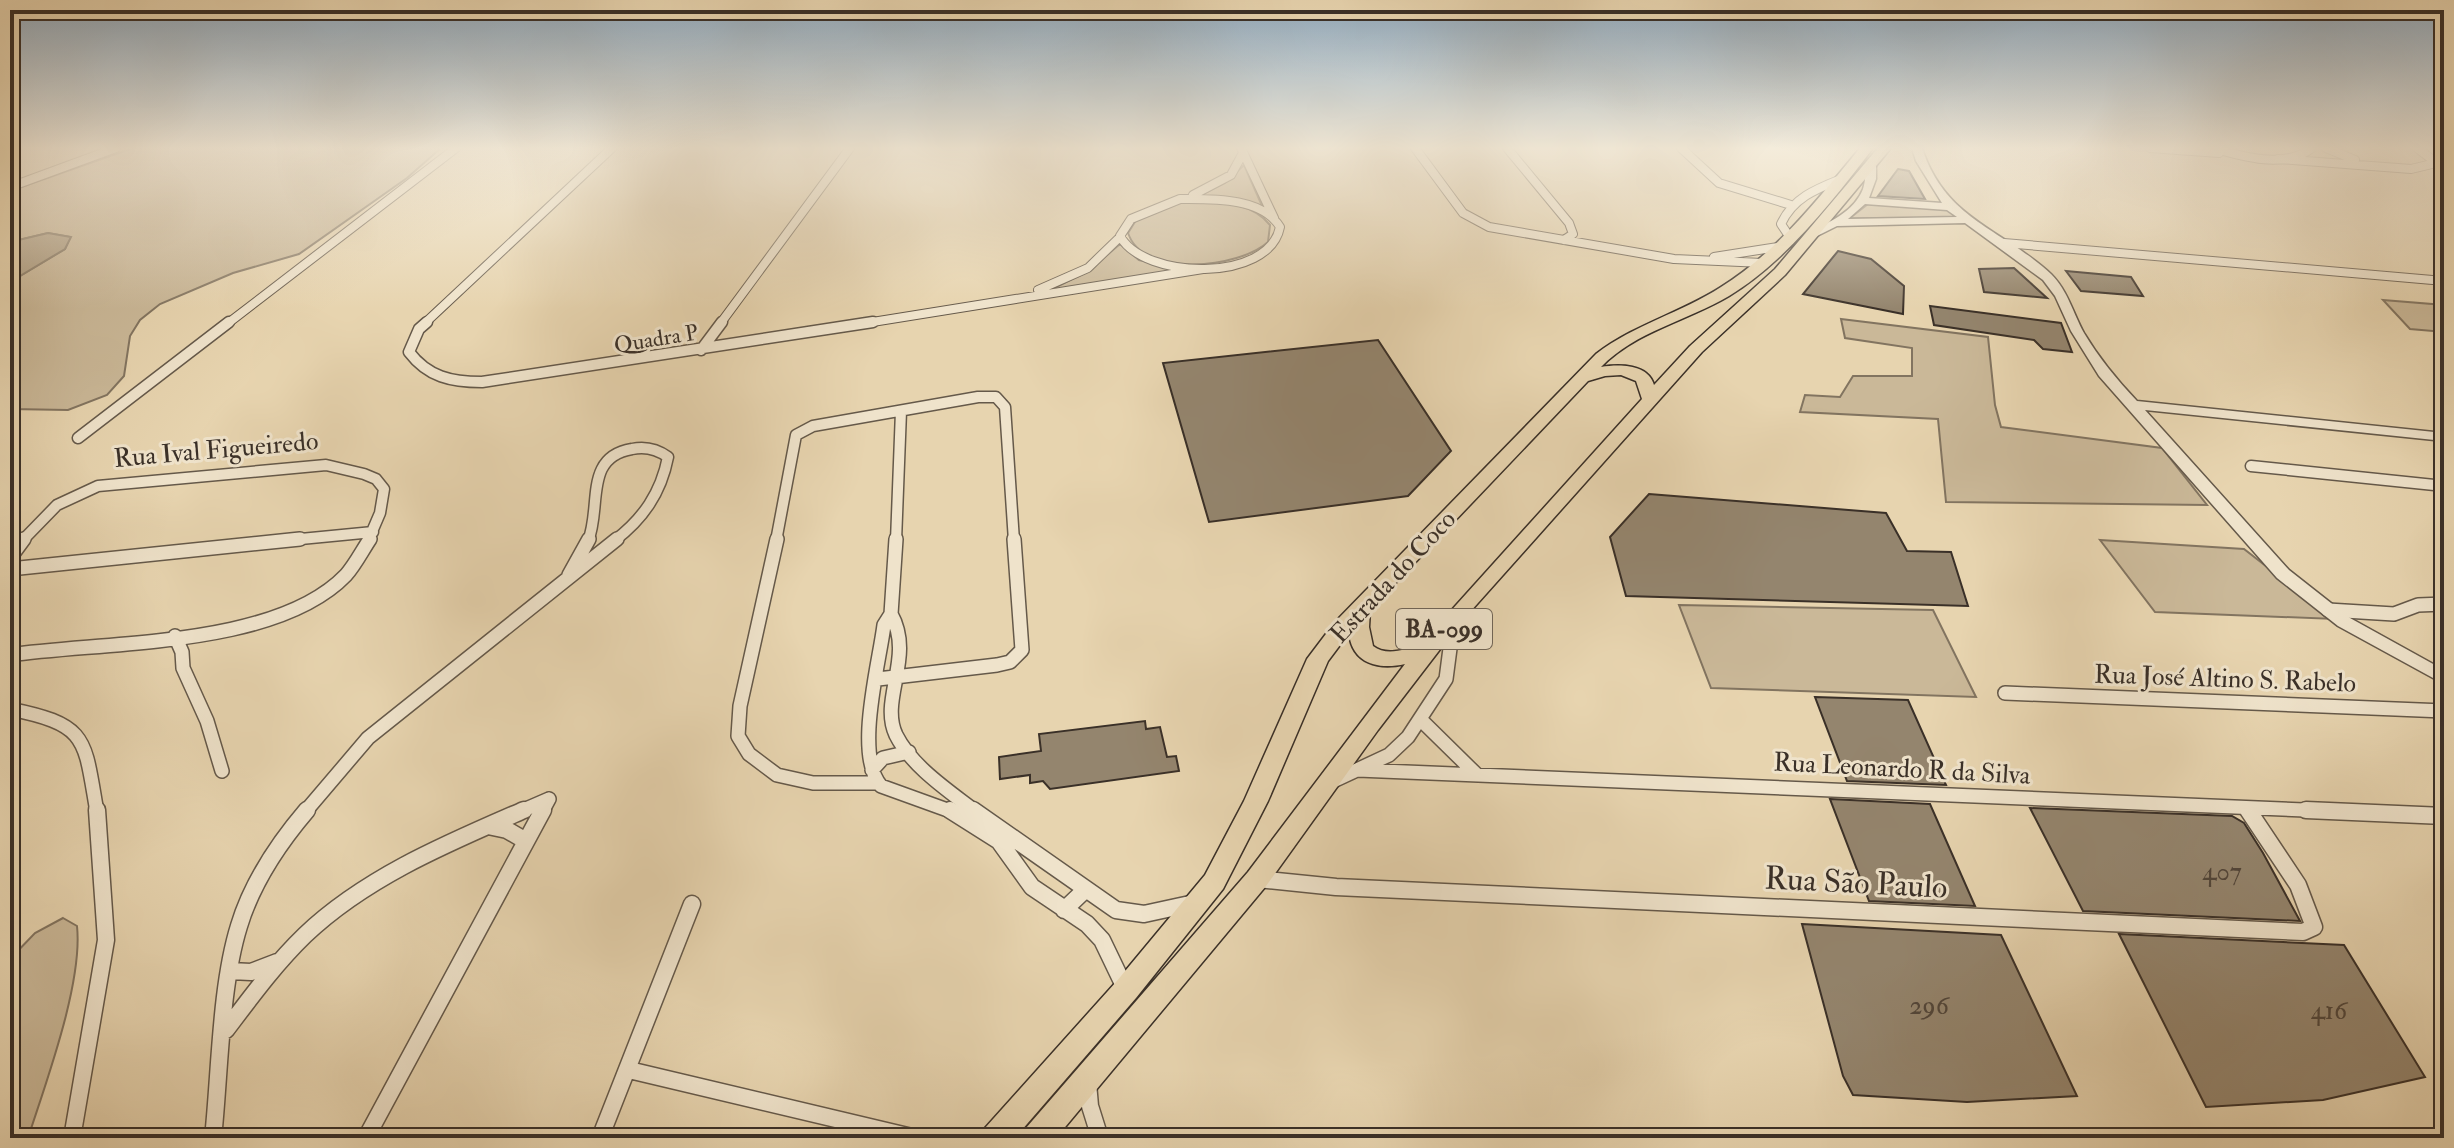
<svg xmlns="http://www.w3.org/2000/svg" width="2454" height="1148" font-family="'IM FELL Double Pica',serif">
<rect width="100%" height="100%" fill="#e7d4af"/>
<filter id="stains"><feTurbulence type="fractalNoise" baseFrequency=".0025" numOctaves="4"/><feColorMatrix values="0 0 0 0 .2 0 0 0 0 .09 0 0 0 0 .02 0 0 0 .5 -.17"/></filter>
<radialGradient id="worn" r=".72"><stop offset=".6" stop-color="#630" stop-opacity="0"/><stop offset="1" stop-color="#630" stop-opacity=".3"/></radialGradient>
<path fill="#cab898" stroke="#827460" stroke-width="2" d="M133,148h308l-34,30 -108,76 -66,19 -73,31 -20,16 -10,16 -6,40 -17,19 -39,15 -58,-1v-127l55,-33 5,-12 -22,-4 -38,9v-51z
M1244,165l19,43 -65,-12 27,-13z
M1183,201c31,2 66,-2 87,24l-2,17c-28,26 -125,37 -140,-9l10,-16z
M1868,204l80,5 11,10 -109,-1z
M1120,244l19,16 43,10 -138,23 43,-21z
M2383,300l61,5v27l-34,-3z
M1841,319l147,18 7,68 6,22 161,21 45,57 -261,-3 -8,-83 -138,-7 5,-17 35,2 13,-21h59v-28l-67,-10z
M2100,540l144,9 90,70 -179,-7z
M1679,605l254,5 43,87 -265,-9z
M63,918l14,8c6,57 -31,156 -49,212h-18v-179l25,-26z"/>
<path fill="#ac9c81" stroke="#7e715d" stroke-width="2" d="M48,233l23,4 -6,12 -55,33v-40z"/>
<path fill="#94856e" stroke="#3a3028" stroke-width="2" d="M1898,169l11,2 16,28 -47,-3z
M1838,251l33,8 33,27 -1,28 -100,-20z
M2014,268l33,30 -63,-6 -5,-23z
M2066,271l65,6 12,19 -62,-5z
M1930,306l131,17 11,29 -29,-3 -9,-9 -100,-15z
M1378,340l73,111 -43,45 -199,26 -46,-159z
M1649,494l237,19 21,38 44,1 17,54 -342,-10 -16,-59z
M1815,697l93,3 38,85 -99,-4z
M1145,721l1,8 14,-2 7,30 9,-1 3,15 -129,18 -7,-8 -13,2v-8l-30,4 -1,-22 42,-6 -2,-17z
M1830,799l100,5 45,102 -106,-5z
M2030,808l202,8 12,7 19,30 37,68 -217,-10z
M1802,924l199,11 76,161 -110,6 -114,-7 -10,-19z
M2119,934l225,11 81,132 -102,23 -117,7z"/>
<g fill="none" stroke-linecap="round" stroke-linejoin="round">
<defs>
<path id="minor-far3" d="M1241,148l33,70
M1415,148l48,65 26,14 185,32 89,4
M1507,148l62,75 4,11 -9,6
M1681,148l38,35 72,22
M2150,148l69,5
M2213,148c30,9 72,21 99,0
M2326,148l29,12
M2278,159l133,10 21,-5 2,-3 -17,-13
M10,187l106,-39
M2440,193l4,4
M1193,195l38,-20 12,-22
M1180,199c32,0 82,-2 100,28 -11,56 -136,53 -160,9l11,-17z
M1789,236l-8,-12c12,-26 35,-35 60,-45
M2004,243l440,38
M1714,257l64,-10
M1038,290l50,-22 33,-32
M227,324l229,-176
M424,324l188,-176
M720,324l130,-176
M860,324l343,-55"/>
<path id="minor-far2" d="M427,322l-8,7 -10,23c19,25 42,30 73,30l391,-60
M701,350l21,-28
M78,438l151,-116
M2251,466l193,20
M22,541l35,-36 41,-19 228,-21 38,9 12,5 8,10 -4,24 -12,28
M280,541l93,-9
M588,541c14,-34 -5,-84 44,-92 14,-3 25,0 36,8 -7,36 -25,62 -54,84
M776,541l20,-106 17,-9 165,-29h18l9,10 9,134
M896,541l5,-130"/>
<path id="minor-far1" d="M777,539l-37,167 -2,30 11,18 28,21 36,8h65
M896,539l-5,75 -7,11c-5,40 -30,130 -3,161l72,26
M10,558l14,-19
M10,569l290,-30
M569,575l20,-36
M2328,610l66,4 24,-9 26,-1
M891,614c24,43 -12,85 5,121 16,32 53,56 80,77
M175,636l7,16 1,16 24,53 15,50
M10,655c95,-14 266,-7 336,-80 9,-10 16,-24 24,-36
M878,679l119,-14 13,-3 12,-12 -8,-111
M2005,693l439,18
M10,709c79,16 74,29 87,103
M1420,719l57,56
M872,770l11,-12 26,-6
M1358,770l995,42
M1331,782l58,-27 19,-18 38,-58 8,-61
M2247,808l3,4
M305,812l63,-74 249,-199
M519,812l30,-13
M542,812l7,-13"/>
<path id="minor" d="M950,810l49,31 33,46 55,37 15,16 24,50
M973,810l143,100 28,4 46,-10
M2306,810l138,6
M488,826l19,4 19,11
M1257,879l79,8 967,45 11,-5 -16,-42 -50,-75
M1064,910l22,-21
M230,971l21,1 26,-10
M226,1030c25,-33 49,-66 79,-95 61,-58 143,-92 219,-125
M629,1070l287,68
M1088,1083l2,23 10,32
M72,1138l34,-198 -9,-130
M213,1138c7,-65 7,-151 26,-212 13,-43 39,-82 68,-116
M366,1138l177,-328
M600,1138l92,-234"/>
<path id="tertiary" d="M1912,148h10c23,72 81,81 129,126 17,17 22,39 33,59 15,25 33,47 53,68l307,32v8l-299,-31 144,160 61,48 94,52v14l-106,-58 -61,-48 -178,-202 -28,-45 -16,-35 -12,-16 -78,-57 -128,3 -22,11h-8v-4c21,-10 47,-21 56,-44 3,-9 2,-18 4,-26l9,2v14l-7,19 73,5 -26,-42zM1865,204l82,6 10,7 -109,2z"/>
<path id="trunk" d="M1860,148h13c-40,53 -87,113 -144,148 -42,25 -93,35 -128,71 19,-3 47,-3 53,18l36,-39 85,-77 103,-121h13l-106,127 -83,77 -241,270 -83,108 -112,156 -210,252h-34l4,-10 222,-256 157,-208c-26,6 -53,0 -56,-31l-21,28 -60,140 -45,88 -87,109 -121,140h-34l4,-10 131,-146 89,-107 39,-74 63,-142 28,-37 261,-268c39,-30 85,-41 125,-67 56,-35 98,-89 139,-139zM1605,376l16,-1 15,6 6,18 -221,245c-15,5 -34,13 -48,2l-4,-19 1,-17 218,-229z"/>
</defs>
<use href="#minor-far3" stroke="#65594a" stroke-width="10"/>
<use href="#minor-far2" stroke="#65594a" stroke-width="13"/>
<use href="#minor-far1" stroke="#65594a" stroke-width="16"/>
<use href="#minor" stroke="#65594a" stroke-width="19"/>
<use href="#tertiary" stroke="#65594a" stroke-width="3"/>
<use href="#trunk" stroke="#3a3028" stroke-width="3"/>
<use href="#minor-far3" stroke="#efe3cb" stroke-width="8"/>
<use href="#minor-far2" stroke="#efe3cb" stroke-width="10"/>
<use href="#minor-far1" stroke="#efe3cb" stroke-width="13"/>
<use href="#minor" stroke="#efe3cb" stroke-width="16"/>
<use href="#tertiary" fill="#efe3cb" fill-rule="evenodd"/>
<use href="#trunk" fill="#e7d4af" fill-rule="evenodd"/>
</g>
<linearGradient id="sky" x2="0" y2="1"><stop stop-color="#90aabf"/><stop offset="0.48" stop-color="#f4ecdb"/><stop offset="1" stop-color="#f4ecdb" stop-opacity="0"/></linearGradient>
<rect width="2454" height="309" fill="url(#sky)"/>
<g text-anchor="middle" dominant-baseline="central" stroke-width="6" stroke-linejoin="round" paint-order="stroke">
<g font-size="22" fill="#3a3028" stroke="#efe3cb">
<text transform="translate(656 339) rotate(-9)">Quadra P</text>
</g>
<rect fill="#efe3cb" stroke="#706659" stroke-width="2" x="1396" y="609" width="96" height="40" rx="6"/>
<g font-size="24" font-weight="bold" fill="#3a3028">
<text x="1444" y="629">BA-099</text>
</g>
<g font-size="26" fill="#3a3028" stroke="#efe3cb">
<text transform="translate(216 450) rotate(-5)">Rua Ival Figueiredo</text>
<text transform="translate(1393 577) rotate(-47)">Estrada do Coco</text>
<text transform="translate(2225 679) rotate(2)">Rua José Altino S. Rabelo</text>
<text transform="translate(1902 769) rotate(3)">Rua Leonardo R da Silva</text>
</g>
<g font-size="26" fill="#50453a">
<text x="2222" y="872">407</text>
<text x="1929" y="1006">296</text>
<text x="2329" y="1011">416</text>
</g>
<g font-size="32" fill="#3a3028" stroke="#efe3cb">
<text transform="translate(1856 883) rotate(3)">Rua São Paulo</text>
</g>
</g>
<rect width="2454" height="1148" fill="none" stroke="#e7d4af" stroke-width="40"/>
<rect x="12" y="12" width="2430" height="1124" fill="none" stroke="#3a3028" stroke-width="4"/>
<rect x="20" y="20" width="2414" height="1108" fill="none" stroke="#3a3028" stroke-width="2"/>
<rect width="100%" height="100%" filter="url(#stains)"/>
<rect width="100%" height="100%" fill="url(#worn)"/>
</svg>
